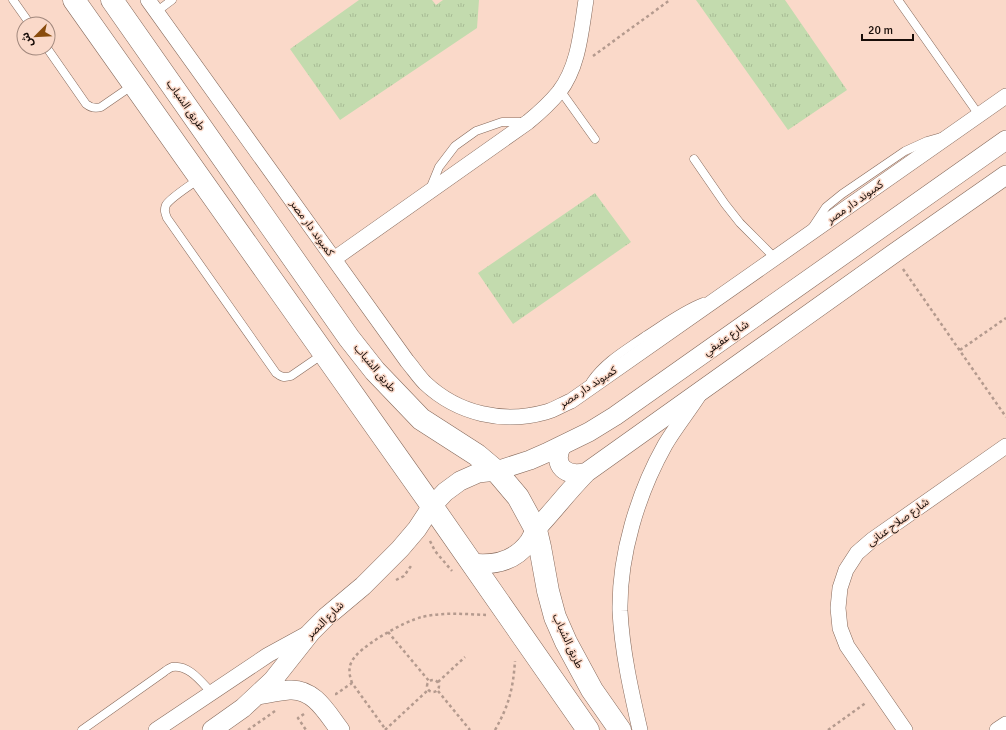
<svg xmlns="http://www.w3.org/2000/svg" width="1006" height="730" font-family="Signika,'Noto Sans Arabic',sans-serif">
<defs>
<pattern id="park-tufts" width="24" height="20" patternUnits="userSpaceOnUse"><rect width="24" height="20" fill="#c3dbae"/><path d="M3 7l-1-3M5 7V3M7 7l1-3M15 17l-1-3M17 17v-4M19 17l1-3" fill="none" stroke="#a7bb94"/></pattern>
</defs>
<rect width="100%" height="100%" fill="#fad9c9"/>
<path fill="url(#park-tufts)" d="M359,0h73l4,5 7,-5h36l-2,28 -137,92 -50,-71z
M696,0h89l62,90 -59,40z
M595,193l36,49 -118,82 -35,-51z"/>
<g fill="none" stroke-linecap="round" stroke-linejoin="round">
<defs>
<path id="service" d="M13,0l17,24
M898,0l81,115
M156,12l16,-12
M47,48l39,56c5,4 9,5 15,3l32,-22
M560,90l35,49
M694,159l31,45 15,19 35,35
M199,179c-7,5 -29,19 -33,26 -2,5 -1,8 1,13l109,155c5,4 8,5 15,3l32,-22
M430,189l9,-22 16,-21 21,-15 26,-9h23
M812,228l14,-21 16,-13 63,-43 22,-10 14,-4
M591,381c14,-20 34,-31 54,-45 19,-12 37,-26 58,-34
M82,730l82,-58c2,-2 6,-4 8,-5 17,-3 30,16 40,26"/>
<path id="minor" d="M148,0l259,361c6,7 12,16 18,22 33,31 78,41 121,29 8,-2 17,-8 25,-11l435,-305
M334,259l194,-137c11,-9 22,-19 31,-30 20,-26 22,-61 27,-92
M156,730l112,-75 42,-23
M640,730c-9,-39 -18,-79 -20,-119 -1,-56 18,-118 45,-166 10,-17 23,-33 34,-50
M905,730l-58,-84 -7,-18 -2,-20 2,-20 6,-18 11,-17 15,-13 134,-94
M997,730l9,-6"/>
<path id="tertiary" d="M562,445c-11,21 5,33 25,27
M471,563c23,3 44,-2 58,-21 3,-5 5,-10 8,-14 17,-18 32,-38 50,-56l306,-218 113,-79
M258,695c10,-2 21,-4 31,-5 25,-2 38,23 51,40
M212,730l31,-22 30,-28 38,-48 15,-15 37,-31 37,-37 17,-20 15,-23 13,-14 15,-11 18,-8 18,-2 34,-11 16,-7 43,-21 26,-16 391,-276"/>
<path id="secondary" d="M74,0l358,506 156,224
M112,0l237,338 26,33 46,48 56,36 19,16 22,26 18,33 4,17 8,44 7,26 11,25 26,48 28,40"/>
</defs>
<use href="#service" stroke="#85695b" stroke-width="9"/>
<use href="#minor" stroke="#85695b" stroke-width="16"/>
<use href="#tertiary" stroke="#85695b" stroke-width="20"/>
<use href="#secondary" stroke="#85695b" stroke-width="23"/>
<path stroke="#b49a8e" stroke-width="2.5" stroke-dasharray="3 3" stroke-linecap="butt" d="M593,56l77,-56
M903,269l103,148
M960,350l46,-32
M430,541l5,10 17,20
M396,580l8,-4 7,-10
M388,632l41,49
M427 686a6 6 0 1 1 12 0a6 6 0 1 1-12 0Z
M438,682l27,-25
M352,683c-2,-6 -4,-13 -1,-20 6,-16 54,-42 71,-46 21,-5 42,-3 64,-2
M438,691l32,39
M335,694h1l16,-11 34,47
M304,714l-6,4 8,12
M248,730l27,-19
M385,730l43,-40
M495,730c14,-25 18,-41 20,-69
M828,730l39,-28"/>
<use href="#service" stroke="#fff" stroke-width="8"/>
<use href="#minor" stroke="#fff" stroke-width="15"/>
<use href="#tertiary" stroke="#fff" stroke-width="19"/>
<use href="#secondary" stroke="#fff" stroke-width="22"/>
</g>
<g text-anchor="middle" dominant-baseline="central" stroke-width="3" stroke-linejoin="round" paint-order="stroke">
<g font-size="11" fill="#180d08" stroke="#fad9c9">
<text transform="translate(186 105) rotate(55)">طريق الشباب</text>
<text transform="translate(855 202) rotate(-35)">كمبوند دار مصر</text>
<text transform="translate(312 228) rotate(54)">كمبوند دار مصر</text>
<text transform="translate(726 338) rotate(-35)">شارع عفيفي</text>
<text transform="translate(375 368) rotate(50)">طريق الشباب</text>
<text transform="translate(588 387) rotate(-33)">كمبوند دار مصر</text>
<text transform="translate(898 522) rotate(-36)">شارع صلاح عنانى</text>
<text transform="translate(325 620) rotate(-45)">شارع النصر</text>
<text transform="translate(568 641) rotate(65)">طريق الشباب</text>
</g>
</g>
<g transform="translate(36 36) rotate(246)"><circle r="19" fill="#fad9c9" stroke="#a0877c"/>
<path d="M0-3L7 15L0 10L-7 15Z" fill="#894c0d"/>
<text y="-6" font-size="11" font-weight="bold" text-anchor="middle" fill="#180d08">ش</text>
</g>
<path d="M862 34v6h51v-6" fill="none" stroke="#180d08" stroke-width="2"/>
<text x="868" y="34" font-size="12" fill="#180d08" stroke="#fad9c9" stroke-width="3" paint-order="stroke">20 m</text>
</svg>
